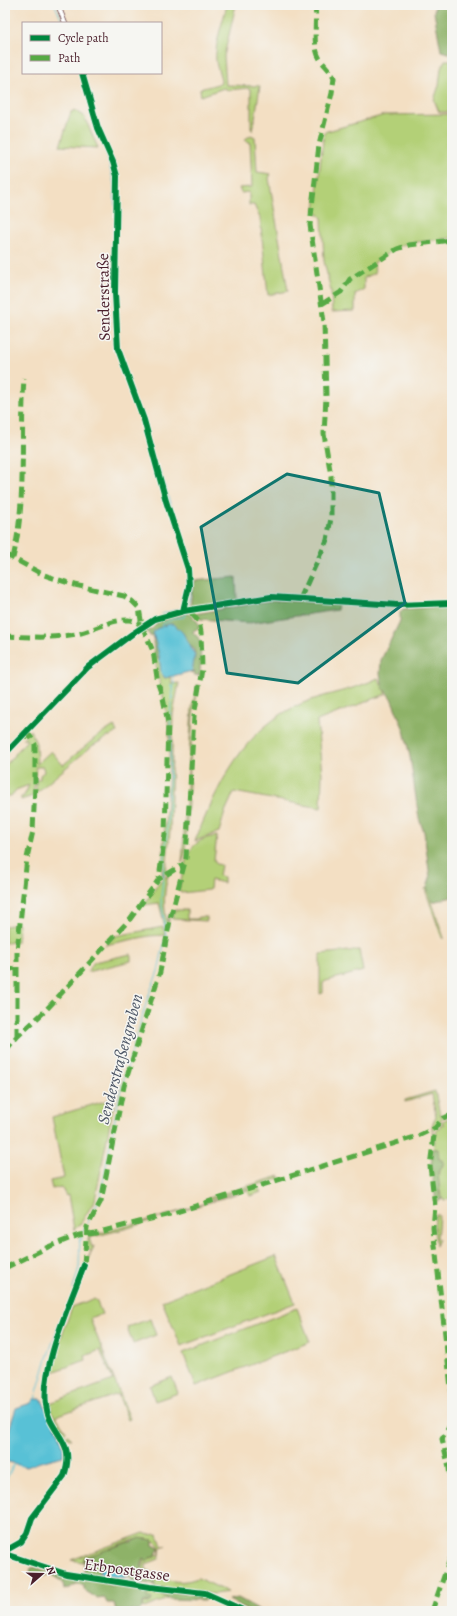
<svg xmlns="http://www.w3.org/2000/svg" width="457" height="1616" font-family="Alegreya,serif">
<rect width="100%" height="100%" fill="#f6f6f2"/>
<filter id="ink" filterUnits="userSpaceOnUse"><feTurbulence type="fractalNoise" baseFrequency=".025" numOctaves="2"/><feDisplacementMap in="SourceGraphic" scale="8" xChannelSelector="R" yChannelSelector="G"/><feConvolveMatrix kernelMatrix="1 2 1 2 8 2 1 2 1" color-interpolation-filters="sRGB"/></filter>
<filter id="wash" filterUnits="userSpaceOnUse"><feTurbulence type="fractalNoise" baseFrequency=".012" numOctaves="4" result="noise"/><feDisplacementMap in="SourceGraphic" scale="16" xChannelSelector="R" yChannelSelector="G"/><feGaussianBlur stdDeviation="0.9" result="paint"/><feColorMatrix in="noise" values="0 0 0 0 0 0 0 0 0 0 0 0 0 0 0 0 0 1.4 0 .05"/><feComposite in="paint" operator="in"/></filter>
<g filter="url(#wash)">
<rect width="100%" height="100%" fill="#f3dfc3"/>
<path fill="#b3d077" stroke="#7e7851" d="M227,5h9l-12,51 2,29 34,1 -7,45 -2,-2v-39l-3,-2 -20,2 -4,-2 -23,8 -1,-7 21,-6c0,-8 -4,-14 -5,-21 -2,-17 7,-41 11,-57z
M445,60h7v52h-13l-5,-12 5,-15 2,-17z
M75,110l9,6 14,32 -38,-2 11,-34z
M452,114v124l-44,5 -11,4 -23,16 1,10 -11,5v11l-9,5v17l-23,1 -1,-21 -7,-30 -2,-43 -7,-8 9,-78 61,-17z
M251,135l4,2 2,35 14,2 -2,4 19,113 -20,4 -8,-77 -6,-13h-5v-13l-8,1 -2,-5 13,-1 -2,-45 -6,-2z
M155,658l4,1 4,18 2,1 5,-1 2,7 7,-1 -6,31 -3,117 -4,41h3l-7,4c1,-49 9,-97 7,-146 -2,-25 -11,-48 -14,-72z
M378,678l8,16 -69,27 5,53 -1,34 -87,-16 -9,20 -6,20 -24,9c23,-56 48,-113 108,-138 25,-10 52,-13 75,-25z
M197,685h2l-6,30 -8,139 -3,9 10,-155z
M114,726l3,6 -25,14 -56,47v-14h4v-4l4,-3 -1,-5h-6l-1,-1 -3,30 -12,4v-3l3,-1 5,-11 -13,5 -5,6h-5l-1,-30 22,-26 -4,-1 7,-9 6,13 1,21 14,-13 12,14 32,-27z
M217,836l-3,24 2,4 5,1 -2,11 5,1v6l-13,-3 -1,9 -2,1 -27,3 -2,-4c7,-26 6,-50 38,-53z
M168,875c-4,17 -5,30 -1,47l3,-9 -2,14h-3l-6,-24 -15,2 16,-24z
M427,888l17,50h-2l-17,-49z
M174,910h13v9h11v-2h9v4l-35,-2z
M19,924l-2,18 -12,1v-17z
M163,927l2,8 -16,1 -44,9 10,-9z
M359,950l4,21 -37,10 -3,2v10l-3,1v-40z
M131,954v7l-44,11 7,-10z
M435,1091l5,24 9,-1 -7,4 -8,10 -1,11 -1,-13 4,-10 -4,-22 -27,8v-2z
M115,1098l-20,102 -14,23 -7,7 -6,-35 -2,1 -5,-9 -9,2 -2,-8 14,-3 -12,-61z
M452,1116v81l-3,2 -5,1c-6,-7 -6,-22 -5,-30l3,-3 1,-6 -4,-2 -2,-10h-4l4,-20 4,-2 -2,-2 5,-1 -3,-2z
M280,1176l1,2 -75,23 -1,-2z
M257,1187l4,5 -11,4 -2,-6 -120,38 -39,10 3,9 2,-1 -7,17 4,-12 -5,-3 3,-12 78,-21z
M435,1215h4l-2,24h2l-3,7 -2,-17z
M276,1256l19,47 -114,43 -19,-45z
M93,1299l3,1 6,14 -12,5 40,100 -2,1 -10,-26 -62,22 10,15 -2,2 1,3 3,-1 4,4c-4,0 -7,-2 -9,-5l-11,-22 -2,-9 63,-23 -13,-30 -15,6 1,4 -33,12 3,-20 16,-45z
M297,1308l13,34 -114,44 -13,-33z
M150,1319l6,16 -23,9 -6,-17z
M172,1377l6,16 -23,8 -5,-15z
M144,1533l5,2 9,-1 4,12h4l-5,2 -2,11 -13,5v6c20,9 29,16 52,8l30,14 -14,2 -60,-7 2,-9 -14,-8 3,-11 10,-2 2,-3 3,2 -1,-11c-17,-18 -54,9 -75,13l-1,4 -12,-2z
M148,1592l14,3 6,4 -24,9 -1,-5h6l1,-4 -3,-2z"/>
<path fill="#8eb268" stroke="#6c684a" d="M435,5h17v49l-11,-3 -7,-39z
M236,577l1,23 -47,8 3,-27z
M274,600l64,4 -1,6 -88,13 -49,-4 -6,-5z
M452,606v291l-20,5 -5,-14 3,-10 -6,-46 -5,-13 -9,-62 -6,-27 -13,-32 -8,-10 -3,-14 1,-14 19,-39v-9l3,-3z
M187,613c7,4 13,9 12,16l-5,1 -1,3 5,4 3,8 -1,30h-6l1,-5 -3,3 -2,-1 2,-1 3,-16 -1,-5 -20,-26 -18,5 -3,4 7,22 -1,4 -4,-1 -2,-16 1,-5 -4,-1 -5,-8 3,-2 3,4 8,-9z
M433,1149h5l1,10 4,2v4l-5,7 2,23 2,3 -6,5 -5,-38z
M140,1538l13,2v5l6,3 -4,9 -5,1 -3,3 -3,-2 -2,5v8l10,3 3,4v6l-23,-4v-3l-8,-4 -25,-2 -1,5 -14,-3v-16l44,-16h4z
M34,1567l32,10 40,5 2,3 4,1 3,-3 43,8 48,4v3l-2,2 -36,-1 -6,-4 -14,-3 -1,5 5,2 -1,3 -8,1v4l-4,4h-23l-2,-8h-7l-3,-6 -7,1 -13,-8v-4c-8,-6 -12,2 -20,4l-1,-8 -13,-8 -9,3 -4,-4 -6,1 -1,-5z
M238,1598l24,13h-13l-20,-11z"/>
<path fill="#59c1d6" stroke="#527080" d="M169,624h5l9,9 12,22 -3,16 -27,7 -4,-5 -2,-18 -6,-22 3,-4z
M34,1399h8c6,19 24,37 21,57l-23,6 -13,5 -22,-6v-19l11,-34 15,-5z
M101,1568c8,-2 21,2 25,9l-4,1 -21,-3 -2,-5z"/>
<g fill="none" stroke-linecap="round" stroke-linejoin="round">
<path stroke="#59c1d6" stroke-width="1" d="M55,5l8,18
M89,104l5,19 11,25
M106,151l8,33 1,21
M113,284l1,-56
M159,469l32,101 1,15 -5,23
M162,614l17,-5
M162,627l1,-3 12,-6 9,-1 2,-4
M172,699l2,-14 -1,-9
M79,1241l4,-3
M73,1289l6,-21 1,-31 20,-39 20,-106 28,-95 10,-26 8,-36 -5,-35 6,-68 4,-97 -1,-18 2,-26 -1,-7
M35,1399l12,-41 13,-36
M17,1465l6,1
M5,1482l9,-18
M125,1577l4,4 13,3"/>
</g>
</g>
<g filter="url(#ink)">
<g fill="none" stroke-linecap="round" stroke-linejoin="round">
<defs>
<path id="minor" d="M58,5l7,18
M82,73l16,55 15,34 4,14 -2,117 3,56 26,71 22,81 22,68 1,17 -6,25
M5,1551l16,-9 6,-9 5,-15 32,-42c13,-36 -15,-42 -18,-71 -5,-40 24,-101 38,-140
M5,1554l61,20 84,13 55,6 40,18"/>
<path id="tertiary" d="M5,754l83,-87 44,-33 23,-15 29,-8 87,-14 127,8 54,-2"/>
</defs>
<use href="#minor" stroke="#633c42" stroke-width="5.5"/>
<use href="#tertiary" stroke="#633c42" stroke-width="6"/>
<use href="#minor" stroke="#fff" stroke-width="4"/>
<use href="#tertiary" stroke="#fff" stroke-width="5"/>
<path stroke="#57aa44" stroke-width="5" stroke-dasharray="10 5" stroke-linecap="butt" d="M322,304l19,-12 9,-13 47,-30 12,-4 43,-5
M5,554l39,21 31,10 49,11 8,5 7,7 3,18 11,25 5,33 5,14 5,25 -3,111 -6,45
M13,558c14,-59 7,-120 11,-180
M300,599l27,-59 4,-22v-42l-7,-42 2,-37 -2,-75 -14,-97 9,-80 13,-52 2,-15c-4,-10 -15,-16 -17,-26 -4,-15 0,-32 -2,-47
M5,636c27,1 49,3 76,-3 15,-4 32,-14 48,-13 5,0 9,3 13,6
M5,970l11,-2
M17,1037v-86l10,-93 6,-27 2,-46v-41l-5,-8 -9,1
M5,1051l12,-14 28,-26 85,-92 29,-40 25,-15
M452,1115l-9,3 -8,10 -5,38 5,40 -2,22 19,169
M84,1265l3,-38 14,-26 23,-115 36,-114 11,-57 15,-57 8,-142 8,-47 -1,-37 -2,-10 -7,-8 -1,-4
M5,1268l43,-21 31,-12 16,-2 72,-18 251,-79 17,-8
M452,1422l-10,17 7,29 3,31
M432,1611l20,-58"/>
<defs>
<path id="cycleway" d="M82,73l16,55 15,34 4,14 -2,117 3,56 26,71 22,81 22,68 1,17 -6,25
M5,754l83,-87 44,-33 23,-15 29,-8 87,-14 127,8 54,-2
M5,1551l16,-9 6,-9 5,-15 32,-42c13,-36 -15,-42 -18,-71 -5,-40 24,-101 38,-140
M5,1554l61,20 84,13 55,6 40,18"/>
</defs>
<use href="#cycleway" stroke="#f6f6f2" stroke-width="8"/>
<use href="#cycleway" stroke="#00873e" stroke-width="6"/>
</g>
</g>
<path fill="#0f766e" fill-opacity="0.2" stroke="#0f766e" stroke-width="3" stroke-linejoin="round" d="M287,474l92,19 26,110 -107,80 -71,-10 -26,-146z"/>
<g text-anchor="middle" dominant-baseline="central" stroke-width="3" stroke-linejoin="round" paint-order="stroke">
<g font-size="16" fill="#4a1f2b" stroke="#f6f6f2">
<text transform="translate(104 297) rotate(-91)">Senderstraße</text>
<text transform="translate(127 1570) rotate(8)">Erbpostgasse</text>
</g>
<g font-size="17" font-style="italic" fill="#4f5867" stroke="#f6f6f2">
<text transform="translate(120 1059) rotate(-75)">Senderstraßengraben</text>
</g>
</g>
<rect width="457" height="1616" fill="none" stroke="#f6f6f2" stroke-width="20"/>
<rect x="22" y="22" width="140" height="52" fill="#f6f6f2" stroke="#b1a0a2"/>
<rect x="30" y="35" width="20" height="6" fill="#00873e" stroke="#b1a0a2"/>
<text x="58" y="42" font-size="12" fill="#4a1f2b">Cycle path</text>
<rect x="30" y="55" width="20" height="6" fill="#57aa44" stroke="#b1a0a2"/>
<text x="58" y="62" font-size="12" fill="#4a1f2b">Path</text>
<g transform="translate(42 1574) rotate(70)" stroke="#f6f6f2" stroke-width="3" paint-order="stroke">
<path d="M0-3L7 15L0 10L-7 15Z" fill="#4a1f2b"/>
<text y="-6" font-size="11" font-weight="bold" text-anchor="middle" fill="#4a1f2b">N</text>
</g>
</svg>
